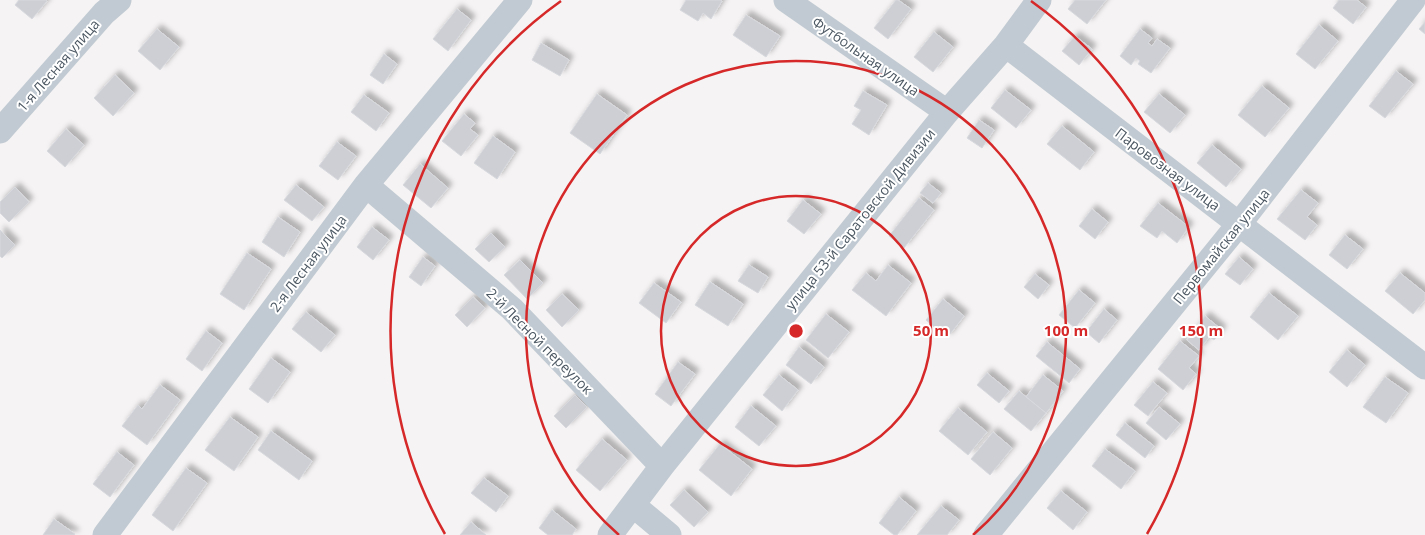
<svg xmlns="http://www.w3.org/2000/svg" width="1425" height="535" font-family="'Open Sans',sans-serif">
<defs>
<filter id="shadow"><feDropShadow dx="4.5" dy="-4.5" stdDeviation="2.5" flood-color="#0004"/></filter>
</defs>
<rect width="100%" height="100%" fill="#f5f3f3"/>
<path fill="#cdcfd5" stroke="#d7d9de" filter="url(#shadow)" d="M19,0h27l1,1 -15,18 -17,-14z
M686,0h35l1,1 -11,18 -8,-6 -5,8 -18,-11z
M896,0h2l13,9 -23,30 -14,-11z
M1075,0h31l-19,24 -19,-15z
M1339,0h18l9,7 -13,17 -20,-16z
M457,9l14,11 -23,31 -15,-12z
M746,15l34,21 -14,21 -33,-22z
M1425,22v12l-6,-5z
M1319,25l19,16 -23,28 -19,-15z
M157,29l22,18 -19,23 -22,-19z
M1140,29l12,9 -4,5 4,3 5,-7 13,9 -19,25 -13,-9 2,-3 -4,-3 -5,7 -11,-9z
M934,32l19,15 -20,25 -19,-15z
M1075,36l17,13 -13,16 -17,-14z
M541,43l28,17 -9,16 -28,-16z
M384,54l13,10 -14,20 -13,-9z
M1396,71l17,13 -28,34 -16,-12z
M115,75l19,18 -21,23 -19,-18z
M1262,86l27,22 -24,29 -27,-22z
M1005,90l26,20 -15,18 -25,-20z
M863,91l24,14 -18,30 -17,-11 9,-14 -7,-4z
M597,94l30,21 -27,39 -30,-21z
M1159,94l26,21 -15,18 -26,-21z
M364,95l25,18 -13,18 -25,-19z
M464,114l11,9 -5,6 8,6 -17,21 -19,-15z
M979,120l15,10 -12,18 -15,-10z
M1062,126l32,26 -14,18 -33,-26z
M66,129l18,16 -19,22 -18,-16z
M493,136l22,16 -18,27 -23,-16z
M337,142l19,14 -18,24 -19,-14z
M1212,145l29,24 -15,18 -29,-24z
M420,164l28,24 -17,20 -28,-23z
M928,183l13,10 -8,10 -13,-10z
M296,185l28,22 -12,14 -28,-21z
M15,187l14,15 -20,20 -9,-9v-11z
M1301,190l17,13 -11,14 10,8 -12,15 -28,-21z
M919,198l15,12 -30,38 -15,-12z
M803,200l18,14 -17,20 -17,-13z
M1158,203l31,24 -12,16 -15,-12 -5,7 -17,-12z
M1092,209l16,13 -13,17 -16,-13z
M278,217l22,15 -16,25 -22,-15z
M372,227l17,13 -16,20 -16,-13z
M0,230l15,15 -13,13 -2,-2z
M491,233l14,14 -16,15 -14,-13z
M1345,235l18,14 -16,20 -18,-14z
M247,253l24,16 -27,41 -24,-16z
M423,257l12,9 -14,20 -12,-9z
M1239,257l14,12 -13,16 -15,-11z
M520,260l23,23 -16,16 -23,-24z
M749,265l19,12 -10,16 -20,-12z
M888,265l23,18 -25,33 -34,-26 14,-17 10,8z
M1400,273l25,20v7l-12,14 -28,-23z
M1035,274l14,11 -11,14 -14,-12z
M710,282l33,22 -15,22 -33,-21z
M654,283l27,19 -15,21 -27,-20z
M1079,290l16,13 -20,25 -16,-13z
M1269,293l29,23 -20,24 -28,-23z
M562,294l17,16 -17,17 -16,-17z
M473,297l12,11 -18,19 -12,-12z
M943,299l21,17 -17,22 -21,-18z
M1104,309l13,11 -18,23 -13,-11z
M306,312l29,23 -14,17 -29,-23z
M826,314l23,18 -21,26 -22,-18z
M1205,316l17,14 -8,10 -5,-3 -10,13 -12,-10z
M206,331l16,12 -20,28 -16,-12z
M1180,341l19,15 -10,12 7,6 -13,16 -25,-21z
M1047,342l33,27 -11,14 -33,-27z
M799,347l25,20 -13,17 -25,-19z
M1347,350l18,15 -18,22 -18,-15z
M271,358l19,14 -22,31 -19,-14z
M678,362l17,12 -24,32 -16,-12z
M987,373l22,18 -10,12 -22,-18z
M779,375l19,15 -16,21 -19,-16z
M1043,375l20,16 -17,22 -20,-16z
M1385,377l23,16 -22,30 -23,-16z
M1153,382l14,11 -19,23 -14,-11z
M160,385l20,15 -33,45 -25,-19 16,-21 4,4z
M1019,391l27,22 -15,18 -27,-22z
M575,395l12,12 -21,21 -12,-12z
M751,406l25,20 -17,20 -24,-19z
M1159,407l21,17 -14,16 -20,-17z
M958,408l29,24 -19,23 -29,-24z
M230,417l28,20 -24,34 -29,-21z
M1125,423l29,23 -9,12 -29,-23z
M271,431l41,30 -13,19 -41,-30z
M993,432l19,16 -22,27 -19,-16z
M602,439l25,21 -27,31 -24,-21z
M720,444l32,25 -21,27 -32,-26z
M1105,449l30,22 -14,18 -29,-23z
M117,452l17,13 -24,32 -17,-13z
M186,468l21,15 -34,48 -21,-16z
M484,478l24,18 -12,16 -25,-19z
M684,490l24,22 -14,15 -24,-22z
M1061,491l26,21 -14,18 -26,-22z
M899,497l17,14 -19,24h-3l-15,-12z
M941,506l18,14 -12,15h-30z
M552,510l24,19 -4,6h-24l-9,-7z
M54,519l21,15 -1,1h-31z
M471,522l15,13h-26z"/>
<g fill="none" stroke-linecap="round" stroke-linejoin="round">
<path stroke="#c1cad2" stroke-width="25" d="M786,0l161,112
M1006,45l419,322
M0,131l104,-118 15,-13
M366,185l146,124 150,157
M633,505l36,30
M105,535l261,-350 154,-185
M610,535l52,-69 285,-354 59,-67 33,-45
M986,535l253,-311 174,-224"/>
</g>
<g fill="none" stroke="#d62828" stroke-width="2.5">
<circle cx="796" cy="331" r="135"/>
<path d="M619 535A270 270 0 1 1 973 535"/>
<path d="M445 534A405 405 0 0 1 561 1M1031 1A405 405 0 0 1 1147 534"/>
</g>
<g text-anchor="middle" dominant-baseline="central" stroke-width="4" stroke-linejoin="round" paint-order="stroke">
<g font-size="14" fill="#4a5661" stroke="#fff">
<text transform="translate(866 56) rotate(35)">Футбольная улица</text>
<text transform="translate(58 65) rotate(-49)">1-я Лесная улица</text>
<text transform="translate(1168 169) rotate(37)">Паровозная улица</text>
<text transform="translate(860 219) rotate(-51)">улица 53-й Саратовской Дивизии</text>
<text transform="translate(1221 246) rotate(-51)">Первомайская улица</text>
<text transform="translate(308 263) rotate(-53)">2-я Лесная улица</text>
<text transform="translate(540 341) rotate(45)">2-й Лесной переулок</text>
</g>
</g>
<circle cx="796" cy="331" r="8" fill="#d62828" stroke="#fff" stroke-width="2.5"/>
<g font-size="15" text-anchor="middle" font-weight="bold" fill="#d62828" stroke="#fff" stroke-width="4" stroke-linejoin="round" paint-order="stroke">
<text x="931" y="336">50 m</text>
<text x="1066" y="336">100 m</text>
<text x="1201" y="336">150 m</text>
</g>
</svg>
